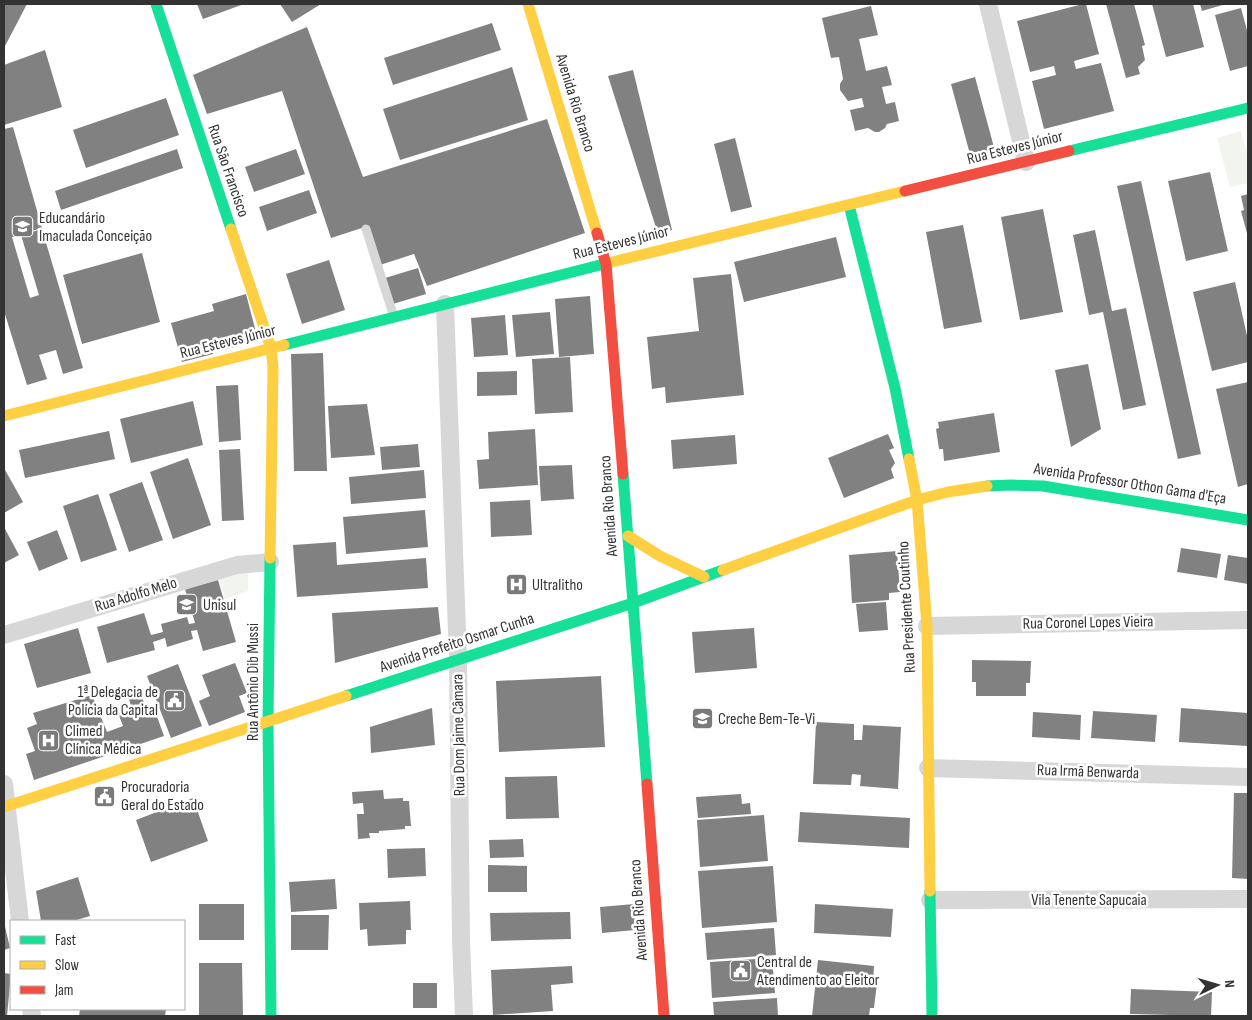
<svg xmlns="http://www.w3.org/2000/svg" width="1252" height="1020" font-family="'Sofia Sans Condensed',sans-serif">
<rect width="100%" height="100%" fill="#fff"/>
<path fill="#f1f5ed" d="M1241,131l4,16 3,3v33l-18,4 -13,-49z
M248,571v20l-23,8 -6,-21z"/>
<path fill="#818181" d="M4,4h23l-23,44z
M197,4h47l-41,15z
M280,4h41l-29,18z
M1083,4h3l13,50 -25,7 2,8 25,-6 13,48 -70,18 -12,-48 24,-6 -2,-9 -24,6 -13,-51z
M1106,4h28l11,41 -3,1 3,14 -7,7 2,7 -14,4z
M1152,4h41l11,43 -38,10z
M1200,4h26l-24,7z
M871,6l7,29 -19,4 7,32 21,-5 5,19 -10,2 4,17 9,-2 4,19 -12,3 -2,4 -6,4h-4l-7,-4 -13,3 -5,-21 14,-3 -2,-9 -14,3 -8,-11v-6l3,-5 -4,-22 -8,1 -9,-40z
M1241,8l7,26v32l-18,5 -15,-56z
M492,23l9,27 -108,35 -9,-27z
M307,27l56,150 184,-58 38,114 -158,53 -13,-32 -34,11 -12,-39 -37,12 -49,-147 -75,23 -14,-39z
M45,50l17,57 -58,18v-60z
M512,67l16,53 -128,40 -17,-51z
M633,70l39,160 -14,4 -50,-158z
M975,77l20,74 -24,7 -20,-74z
M166,98l13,37 -93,33 -13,-38z
M13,127l29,101 -30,9 18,61 9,-3 -18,-60 21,-6 41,139 -20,6 -7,-24 -17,5 8,24 -20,6 -23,-74v-182z
M735,138l17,69 -21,5 -17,-68z
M177,149l6,19 -122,42 -6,-19z
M296,149l9,25 -51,18 -9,-25z
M1210,172l18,79 -42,10 -18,-80z
M1141,181l60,273 -23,5 -61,-273z
M309,190l8,23 -50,18 -8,-24z
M1248,194v43l-7,-26 3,-1 -3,-14z
M1043,209l20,103 -43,8 -19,-103z
M963,225l19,97 -38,7 -18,-97z
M1095,230l17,81 14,-3 20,97 -23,5 -20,-98 -14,3 -16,-80z
M836,237l10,40 -102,25 -10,-40z
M142,253l18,69 -78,22 -19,-69z
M329,260l16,50 -43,14 -16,-50z
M418,268l8,26 -33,10 -8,-26z
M731,274l13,121 -78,8 -1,-16 -13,2 -5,-52 52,-6 -6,-53z
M1235,282l13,58v22l-36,9 -19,-79z
M246,294l12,46 -34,10 -1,-5 -11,3 1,6 -31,8 -11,-39 43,-12 -2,-7z
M590,296l4,58 -35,3 -4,-58z
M550,312l4,42 -38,3 -4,-42z
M505,315l3,40 -34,2 -3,-39z
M323,353l4,118h-33l-3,-117z
M570,357l3,55 -38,2 -3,-55z
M1088,364l13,65 -30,18 -16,-77z
M517,371v24l-40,1v-24z
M1248,382v102l-10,3 -22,-98z
M238,385l3,55 -22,2 -3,-56z
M193,401l10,44 -72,18 -11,-44z
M367,404l8,51 -44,3 -3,-52z
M994,413l6,39 -56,9 -1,-12h-4l-3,-20 3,-1 -1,-6z
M535,429l3,56 -59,4 -2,-29 12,-1 -1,-27z
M109,431l6,28 -90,19 -6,-28z
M888,434l6,14 -5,2 6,13 -4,6 3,9 -50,20 -16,-40z
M735,435l2,29 -64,5 -2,-29z
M418,444l2,23 -38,3 -2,-23z
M240,449l4,71 -22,1 -3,-71z
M188,458l23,67 -38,14 -23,-67z
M572,465l2,34 -33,2 -2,-35z
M4,468l19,34 -19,11z
M424,470l2,28 -75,6 -2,-27z
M142,482l21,58 -34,12 -20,-58z
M98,494l19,56 -36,12 -18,-56z
M530,500l2,35 -41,2 -1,-35z
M425,510l3,37 -82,7 -3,-37z
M4,527l15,28 -15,8z
M57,530l11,29 -29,12 -12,-29z
M336,542l1,23 89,-7 2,30 -131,9 -4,-52z
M1181,548l40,6 -4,24 -40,-6z
M897,551l3,41 -11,1v7l-37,3 -3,-48z
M1228,555l20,3v26l-24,-4z
M218,580l18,62 -33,9 -6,-21 -6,1 2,8 -26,8 -2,-9 -12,4 2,8 -48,13 -10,-36 47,-14 7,22 12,-3 -2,-8 26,-7 2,7 6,-1 -10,-34z
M886,602l2,28 -29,2 -3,-28z
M438,607l3,27 -106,29 -3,-50z
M78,628l13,45 -54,15 -13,-44z
M754,628l3,40 -62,5 -3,-41z
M972,660l59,1 -1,22h-4v13h-50v-14h-4z
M235,663l12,30 -8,3 6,16 -36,14 -10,-25 11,-5 -8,-21z
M178,664l24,62 -31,12 -24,-62z
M601,676l4,71 -106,5 -3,-71z
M140,692l8,21 7,-2 9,25 -130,44 -8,-26 9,-3 -8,-23 10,-4 -4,-11 59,-18 15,37 16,-6 -5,-13 14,-4 -4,-13z
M432,708l3,37 -64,8 -1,-26z
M1181,708l67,5v33l-69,-4z
M1093,711l64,4 -2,27 -64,-4z
M1033,712l48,3 -1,25 -48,-3z
M816,722l38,2v16h8l1,-15 38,2 -3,62 -38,-3 1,-11 -9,-1 -1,11 -38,-1z
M557,776l2,42 -53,1 -1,-42z
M383,790l1,9 19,-1v3h6l2,25h-6v3l-26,2v2h-10l1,5 -12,1 -1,-25h7l-1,-11 -10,1 -1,-12z
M1234,793h14v86l-16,-1z
M741,794l1,10 8,-1 1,11 -53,4 -2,-21z
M193,798l15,43 -57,21 -15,-42z
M800,812l110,6 -1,30 -111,-6z
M764,815l4,46 -68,6 -3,-47z
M523,839l1,18 -34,1 -1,-18z
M425,848l1,28 -38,2 -1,-29z
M488,865l39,1v26h-39z
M773,866l4,56 -75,6 -4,-57z
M78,877l12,39 -17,5h-32l-5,-30z
M335,879l2,30 -46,3 -2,-30z
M410,901l1,29h-5v14l-38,2 -1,-17 -7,1 -1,-27z
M199,904h45v36h-45z
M634,904l1,26 -33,3 -2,-26z
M815,904l78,5 -2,28 -77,-4z
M570,912l1,27 -80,2 -1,-28z
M291,915h38l-1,35h-37z
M4,922l6,26 -6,2z
M774,928l2,27 -69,5 -2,-27z
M772,958l3,35 -63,5 -2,-36z
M818,960l56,6 -1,16 4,1 -3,25h-4l-1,8h-57z
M199,963h43l1,53h-44z
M572,966l1,17 -22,2 2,26 -60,4 -2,-45z
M4,973l7,1 -4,42h-3z
M413,983h24v25h-24z
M1131,989l81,3 -1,24 -81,-2z
M777,998l1,18h-64l-1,-14z
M80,1009h86l-1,7h-86z"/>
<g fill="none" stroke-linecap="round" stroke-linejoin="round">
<path stroke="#d7d7d7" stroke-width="9" d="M366,229l27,85"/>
<path stroke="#d7d7d7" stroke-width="18" d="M988,4l38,158
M445,304l13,355 3,282 3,75
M927,626l321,-6
M4,635l233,-70 33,-3
M928,768l320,9
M4,784l16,137
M930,900l318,-1
M31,1009l1,7"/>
<path stroke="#16e098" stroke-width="11" d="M156,4l75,225
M1069,151l179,-43
M849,205l46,183 14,71
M284,345l324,-82
M623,474l24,310
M987,486l24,-1 32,1 205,34
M270,558l-2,164 3,294
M346,696l287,-93 90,-33
M930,891l2,125"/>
<path stroke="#ffcf43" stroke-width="11" d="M528,4l69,229
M231,229l40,119 2,19 -3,191
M608,263l297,-72
M4,416l280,-71
M909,459l8,41 10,126 3,265
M628,536l32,20 44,21
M723,570l194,-70 31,-8 39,-6
M4,807l342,-111"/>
<path stroke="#f24e42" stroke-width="11" d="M905,191l164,-40
M597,233l9,31 17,210
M647,784l17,232"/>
</g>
<defs>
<symbol id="school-square" viewBox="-11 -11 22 22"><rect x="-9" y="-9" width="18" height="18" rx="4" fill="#7a7a7a" stroke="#fff"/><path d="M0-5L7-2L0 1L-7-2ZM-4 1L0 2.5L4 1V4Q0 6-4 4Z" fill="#fff"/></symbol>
<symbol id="hospital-square" viewBox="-11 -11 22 22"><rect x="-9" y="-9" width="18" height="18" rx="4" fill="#7a7a7a" stroke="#fff"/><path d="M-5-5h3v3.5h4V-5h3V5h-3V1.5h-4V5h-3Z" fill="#fff"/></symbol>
<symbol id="university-square" viewBox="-11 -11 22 22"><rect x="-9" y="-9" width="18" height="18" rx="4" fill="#7a7a7a" stroke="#fff"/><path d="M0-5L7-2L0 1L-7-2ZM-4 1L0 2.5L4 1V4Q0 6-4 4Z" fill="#fff"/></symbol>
<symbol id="civic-square" viewBox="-11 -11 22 22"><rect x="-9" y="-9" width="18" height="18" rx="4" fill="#7a7a7a" stroke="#fff"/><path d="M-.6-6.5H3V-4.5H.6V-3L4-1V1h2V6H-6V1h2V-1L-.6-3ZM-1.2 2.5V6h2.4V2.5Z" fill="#fff"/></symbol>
</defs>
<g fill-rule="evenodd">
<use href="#school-square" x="10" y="214" width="25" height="25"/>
<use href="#hospital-square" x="504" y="572" width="25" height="25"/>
<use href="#university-square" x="174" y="592" width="25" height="25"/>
<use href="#civic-square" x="162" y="688" width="25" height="25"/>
<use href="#school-square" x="690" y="706" width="25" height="25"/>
<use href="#hospital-square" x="36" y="728" width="25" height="25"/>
<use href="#civic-square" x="92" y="784" width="25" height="25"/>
<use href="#civic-square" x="728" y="958" width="25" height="25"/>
</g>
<g text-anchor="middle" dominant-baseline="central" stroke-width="5" stroke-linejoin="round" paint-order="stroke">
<g font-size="16" fill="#333" stroke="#fff">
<text transform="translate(575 103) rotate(73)">Avenida Rio Branco</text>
<text transform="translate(1015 148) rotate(-14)">Rua Esteves Júnior</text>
<text transform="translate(228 171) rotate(71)">Rua São Francisco</text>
<text transform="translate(621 243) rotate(-14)">Rua Esteves Júnior</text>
<text transform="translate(228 342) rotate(-14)">Rua Esteves Júnior</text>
<text transform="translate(1130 484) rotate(9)">Avenida Professor Othon Gama d'Eça</text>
<text transform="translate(609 506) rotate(-94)">Avenida Rio Branco</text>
<text transform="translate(136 595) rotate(-17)">Rua Adolfo Melo</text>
<text transform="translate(907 607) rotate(-93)">Rua Presidente Coutinho</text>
<text transform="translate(1088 623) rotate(-1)">Rua Coronel Lopes Vieira</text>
<text transform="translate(457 643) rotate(-18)">Avenida Prefeito Osmar Cunha</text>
<text transform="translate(253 682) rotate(-90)">Rua Antônio Dib Mussi</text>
<text transform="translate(459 735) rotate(-91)">Rua Dom Jaime Câmara</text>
<text transform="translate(1088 772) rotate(2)">Rua Irmã Benwarda</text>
<text x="1089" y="900">Vila Tenente Sapucaia</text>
<text transform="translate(639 910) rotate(-94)">Avenida Rio Branco</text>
</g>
<g font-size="16" fill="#333" stroke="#fff" text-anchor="start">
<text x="39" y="218">Educandário<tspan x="39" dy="18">Imaculada Conceição</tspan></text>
<text x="532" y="585">Ultralitho</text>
<text x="203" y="605">Unisul</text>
<text x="158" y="692" text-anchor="end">1ª Delegacia de<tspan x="158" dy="18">Polícia da Capital</tspan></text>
<text x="718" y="719">Creche Bem-Te-Vi</text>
<text x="65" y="731">Climed<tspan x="65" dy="18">Clínica Médica</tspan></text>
<text x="121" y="787">Procuradoria<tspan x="121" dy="18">Geral do Estado</tspan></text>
<text x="757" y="962">Central de<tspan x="757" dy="18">Atendimento ao Eleitor</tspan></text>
</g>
</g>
<rect width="1252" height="1020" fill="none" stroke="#333333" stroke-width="10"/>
<rect x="10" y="920" width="175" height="90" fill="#ffffff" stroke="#adadad"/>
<rect x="20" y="936" width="25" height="8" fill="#16e098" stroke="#adadad"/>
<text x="55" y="945" font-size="15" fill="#333333">Fast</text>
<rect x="20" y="961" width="25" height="8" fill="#ffcf43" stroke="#adadad"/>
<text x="55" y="970" font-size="15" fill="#333333">Slow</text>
<rect x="20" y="986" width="25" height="8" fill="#f24e42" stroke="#adadad"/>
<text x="55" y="995" font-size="15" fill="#333333">Jam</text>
<g transform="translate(1217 985) rotate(85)" stroke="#ffffff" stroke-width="4" paint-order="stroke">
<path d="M0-4L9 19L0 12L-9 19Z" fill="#333333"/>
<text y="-8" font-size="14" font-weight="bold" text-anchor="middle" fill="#333333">N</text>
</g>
</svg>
